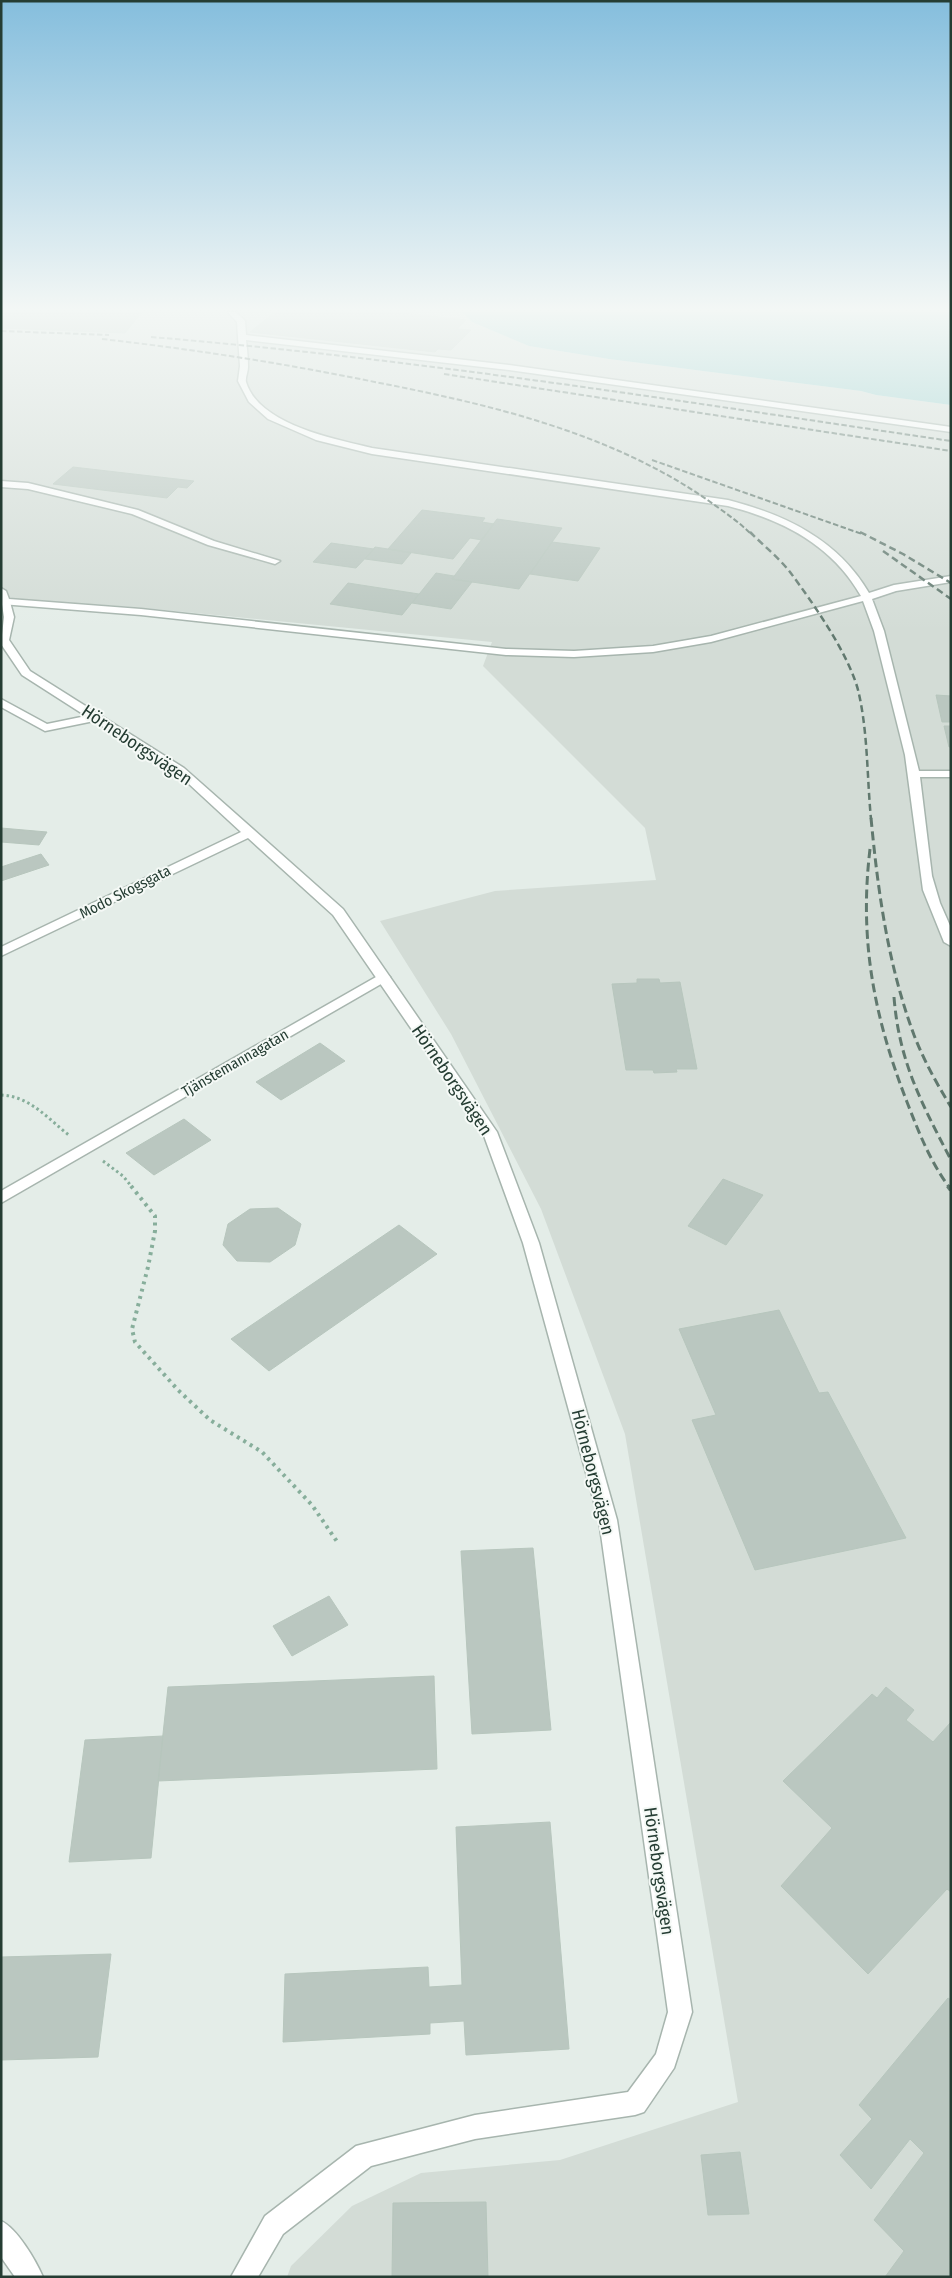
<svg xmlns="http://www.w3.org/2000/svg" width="952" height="2278" font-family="'Fira Sans Condensed',sans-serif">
<rect width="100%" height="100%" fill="#e4ede8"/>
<path fill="#d3dcd6" d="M1,312h461l10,10 57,24 80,13 252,32 15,4 75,10v1872h-664l4,-11 61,-60 69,-33 139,-13 178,-58 -113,-668 -84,-225 -90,-175 -71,-113 115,-30 161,-11 -11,-52 -162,-162 9,-24 -358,-35 -133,-9z"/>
<path fill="#91cdcc" d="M462,312h489v93l-75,-10 -15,-4 -252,-32 -80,-13 -57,-24z"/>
<path fill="#bac7c0" stroke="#b7c6bd" d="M1,312h141l-17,21 -124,-5z
M275,312h118l73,8 -31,32 -185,-20z
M458,329l13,1 -20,20 -13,-1z
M73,467l121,14 -7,7 -9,-1 -11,11 -114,-14z
M422,510l63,8 -3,4 12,2 -12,16 -12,-2 -17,21 -65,-10z
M497,519l65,9 -43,61 -67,-10z
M552,542l48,6 -22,33 -48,-7z
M331,543l43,6 -18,19 -43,-6z
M375,547l13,2 23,4 -9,11 -37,-5z
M436,573l18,3 -2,3 20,3 -21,27 -39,-6z
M348,583l71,11 -17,21 -72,-11z
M936,695l15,1v26h-9z
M944,726h7v21h-2z
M1,828l46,4 -8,13 -38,-3z
M41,854l8,11 -48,16v-14z
M637,979h22l1,4 20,-1 17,87h-21l1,3 -23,1 -1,-3h-27l-14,-86 25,-1z
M320,1043l25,18 -64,39 -25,-18z
M184,1119l27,21 -57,35 -28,-22z
M723,1179l40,16 -37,50 -38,-19z
M278,1208l23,16 -6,21 -25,17 -33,-1 -14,-16 5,-21 22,-15z
M399,1225l38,29 -168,117 -38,-32z
M779,1310l40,83 9,-1 78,146 -151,32 -63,-150 24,-5 -37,-86z
M533,1548l18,182 -79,4 -11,-183z
M329,1596l19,29 -56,31 -19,-30z
M434,1676l3,93 -279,12 10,-94z
M886,1687l28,23 -8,10 27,22 18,-20v170l-4,-3 -79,85 -87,-88 51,-58 -49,-47 89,-87 5,4z
M163,1736l-12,122 -82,4 16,-122z
M550,1822l19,227 -103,6 -2,-34 -34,2v11l-147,8 2,-68 143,-7 1,20 33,-2 -6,-158z
M111,1954l-13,103 -97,3v-103z
M948,1998l3,2v277h-66l19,-26 -30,-31 50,-67 -14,-14 -39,50 -31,-34 32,-36 -13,-14z
M740,2152l9,62 -41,1 -7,-60z
M486,2202l2,75h-96l1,-74z"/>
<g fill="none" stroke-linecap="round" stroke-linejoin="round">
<defs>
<path id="lane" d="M228,312h8l9,9 1,14 263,30 442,62v5l-442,-62 -263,-30c1,9 2,18 2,27 0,5 -3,11 -2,15 13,43 89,57 126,66l356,52c58,15 110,40 141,93l25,-8 57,-9v6l-55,9 -24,8 12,32 35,140h32v6h-31l12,99 8,27 11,25v18l-7,-4 -21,-52 -18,-135 -31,-124 -11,-30 -152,41 -58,10 -79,5 -68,-2 -365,-40 -140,-11v-16l5,3 3,8 132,10 365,40 68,2 79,-5 58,-10 150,-40c-29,-51 -78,-76 -133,-90l-356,-52 -56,-14 -48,-21 -19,-17 -11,-21 2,-15 -3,-44z
M1,481l27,2 110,27 76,31 66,20 -5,3 -67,-19 -76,-31 -104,-25 -27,-2z
M383,973l7,4 -2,3 -387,223v-12z
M1,2221c16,7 35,40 42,56h-28l-14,-20z"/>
<path id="street" d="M1,598l9,4 4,15 -5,23 21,31 154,97 159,141 154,223 42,111 78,277 75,492 -18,56 -30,44 -9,3 -160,24 -104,27 -88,68 -25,43h-27l34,-61 91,-70 119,-31 153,-23 28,-38 12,-42 -69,-492 -76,-277 -40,-110 -150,-218 -85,-77 -247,118v-9l240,-115 -65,-60 -82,-51 -49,10 -44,-24v-8l46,25 39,-8 -64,-41 -21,-31 3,-27z"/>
</defs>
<use href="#lane" stroke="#a7b5ae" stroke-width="3"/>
<use href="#street" stroke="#a7b5ae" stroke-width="3"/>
<path stroke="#87ae9b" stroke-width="3" stroke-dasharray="2.5 3" stroke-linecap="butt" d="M1,1095c29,1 47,24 69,41
M103,1161l20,15 9,11"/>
<path stroke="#87ae9b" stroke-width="4" stroke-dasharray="3 4.5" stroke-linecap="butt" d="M131,1186l24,30v15l-7,36 -16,62 3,13 43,48 32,30 52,32 50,53 26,38"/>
<use href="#lane" fill="#fff" fill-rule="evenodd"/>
<use href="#street" fill="#fff" fill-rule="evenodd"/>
<path stroke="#60786e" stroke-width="2" stroke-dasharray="5.5 2.5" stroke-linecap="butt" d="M1,331l108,4
M151,337c268,22 534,65 800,104
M102,339c90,10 179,24 268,42 118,23 240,51 339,120 15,11 29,20 42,33
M444,374l507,77
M652,460l210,74"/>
<path stroke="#60786e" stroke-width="2.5" stroke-dasharray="7 4" stroke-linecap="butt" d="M750,532c13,13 29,26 40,40 23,31 61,85 69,122 9,41 8,84 12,125
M860,532l43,22 48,29
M883,551l68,48"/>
<path stroke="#60786e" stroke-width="3" stroke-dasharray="9 4.5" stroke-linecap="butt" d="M871,818c7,74 17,147 43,217 10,26 23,49 37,72
M870,849c-11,91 4,168 37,253 12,31 23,59 42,85
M894,997c5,65 28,107 57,163"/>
<path stroke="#60786e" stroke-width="4.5" stroke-dasharray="12 5.5" stroke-linecap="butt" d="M948,1186l3,4"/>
</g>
<linearGradient id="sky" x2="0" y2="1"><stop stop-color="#85bedd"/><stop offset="0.49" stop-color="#f3f7f5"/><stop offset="1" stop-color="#f3f7f5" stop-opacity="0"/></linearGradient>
<rect width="952" height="631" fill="url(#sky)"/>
<g text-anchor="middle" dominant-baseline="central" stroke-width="4" stroke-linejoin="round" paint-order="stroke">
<g font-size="15" fill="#253d33" stroke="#f5f9f6">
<text transform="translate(125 892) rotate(-27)">Modo Skogsgata</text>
<text transform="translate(235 1063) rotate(-30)">Tjänstemannagatan</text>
</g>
<g font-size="18" fill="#253d33" stroke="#f5f9f6">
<text transform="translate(137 745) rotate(34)">Hörneborgsvägen</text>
<text transform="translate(452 1080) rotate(56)">Hörneborgsvägen</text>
<text transform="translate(593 1472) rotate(76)">Hörneborgsvägen</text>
<text transform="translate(659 1871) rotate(82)">Hörneborgsvägen</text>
</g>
</g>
<rect width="952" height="2278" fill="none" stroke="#253d33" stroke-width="5"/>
</svg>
